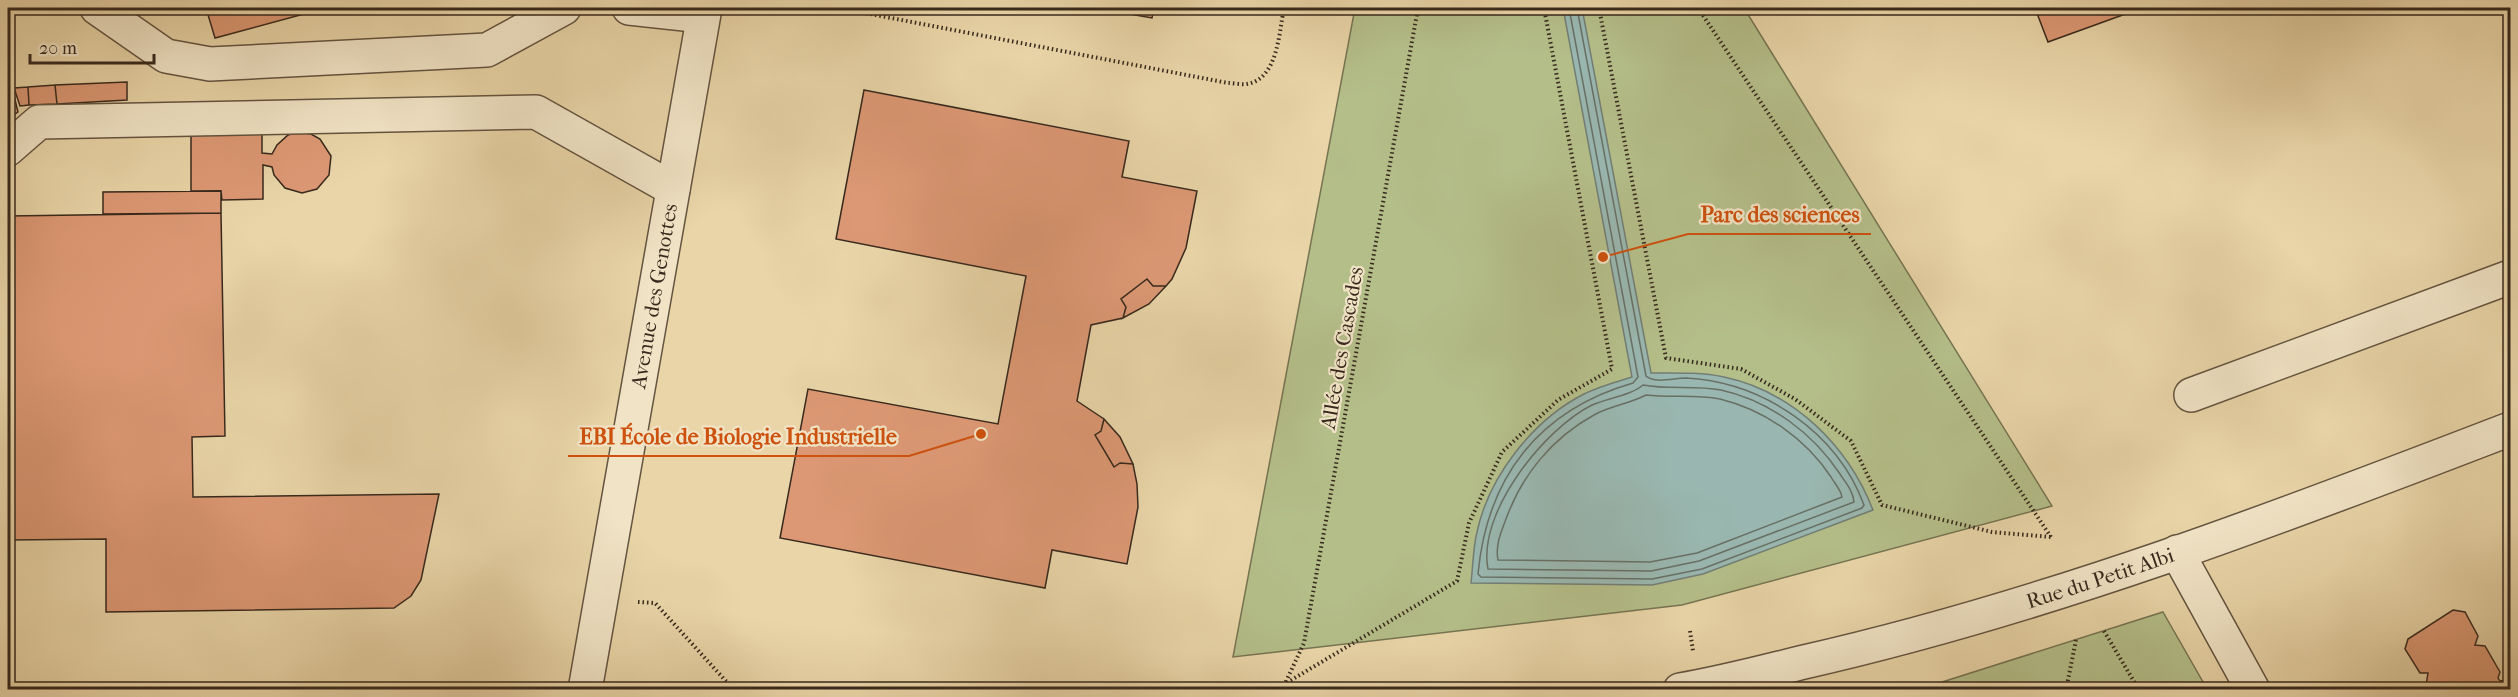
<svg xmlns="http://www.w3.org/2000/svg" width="2518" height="697" font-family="'IM FELL French Canon',serif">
<rect width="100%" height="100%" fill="#e9d5a8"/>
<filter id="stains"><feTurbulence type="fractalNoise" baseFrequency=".00333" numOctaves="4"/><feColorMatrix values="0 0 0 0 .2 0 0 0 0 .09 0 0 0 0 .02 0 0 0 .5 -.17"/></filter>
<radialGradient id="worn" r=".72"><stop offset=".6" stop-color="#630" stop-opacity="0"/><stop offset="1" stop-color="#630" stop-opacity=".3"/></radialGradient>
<path fill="#b4be89" stroke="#767453" stroke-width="1.5" d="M1355,8h389l308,498 -370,99 -449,52z
M2163,612l44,77h-287z"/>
<path fill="#99b7b0" stroke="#727e75" stroke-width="1.5" d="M1563,8h19l69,365c25,0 49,-1 73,4 70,15 124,69 149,133l-170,64 -51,11 -181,-2c2,-17 2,-35 6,-51 12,-56 56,-112 107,-138 16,-8 32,-12 48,-17z"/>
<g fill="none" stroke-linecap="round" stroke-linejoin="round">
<path stroke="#687066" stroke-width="1.5" d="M1569,8l69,369 -5,6c-94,27 -146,94 -155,191l3,3 171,2 50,-10 160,-61 2,-3c-27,-73 -101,-123 -178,-127 -12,0 -31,6 -40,-2l-69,-368
M1643,385c25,5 52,0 78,5 49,11 92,43 119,84 6,9 13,17 14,28l-155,59 -48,10 -163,-2c-11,-56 56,-140 104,-164 15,-7 38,-9 51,-20z
M1646,395c25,3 49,-1 74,4 45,11 86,40 111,78 4,7 10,13 11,20l-145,56 -47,9 -152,-2c-3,-14 3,-28 8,-41 16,-44 46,-81 88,-104 16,-9 35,-11 52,-20z"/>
</g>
<path fill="#dc9874" stroke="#37291d" stroke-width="1.5" d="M206,8h120l-111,30z
M1095,8h59l-2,10z
M2035,8h107l-94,34z
M8,71l10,41 -10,7z
M127,82v18l-70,4 -2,-19z
M55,85l2,19 -28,1 -1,-18z
M28,87l1,18 -9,1 -6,-18z
M864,90l265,51 -7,36 75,14 -11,57 -14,31 -6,7h-13l-6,-7 -26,20 5,8 -3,11 -32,7 -14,76 27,18 -3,12 -6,4 19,32 6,-4 13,1 4,20 1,23 -11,57 -75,-14 -7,38 -265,-50 28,-149 190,35 28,-148 -190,-37z
M298,132l13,2 9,5 11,17 -2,19 -12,14 -15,4 -17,-5 -11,-13 -2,-8 -9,-2v34l-41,1 -1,-9h-30v-56l71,-1v19l10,1 5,-9 11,-10z
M221,191v22l-118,1v-22z
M221,213l4,223 -33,1 1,60 246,-3 -18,86 -10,16 -17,12 -288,4v-73l-98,1v-324z
M1147,279l6,7h13l-17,18 -26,14 3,-11 -5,-8z
M1104,419l16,18 13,27 -13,-1 -6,4 -19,-32 6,-4z
M2453,610l12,2 13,24 -3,9 10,1 15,26 -2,6 2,3 6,-1 4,10h-81l-3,-5 2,-12h-8l-15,-24 3,-10z"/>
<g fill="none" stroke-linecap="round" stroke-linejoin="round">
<defs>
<g id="minor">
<path d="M97,8l69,48 44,8 277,-14 77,-42"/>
<path d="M629,8l74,8"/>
<path d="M8,149l31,-27 497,-10 137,77"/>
<path d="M2191,395l319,-118"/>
<path d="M2177,552l76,138"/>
<path id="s1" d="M585,690l120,-682"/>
<path id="s2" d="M1680,690c42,-7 83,-18 124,-28 242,-55 475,-144 706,-233"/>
</g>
</defs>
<use href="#minor" stroke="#645440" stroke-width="36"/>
<path stroke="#37291d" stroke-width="4" stroke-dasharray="1.5 3" stroke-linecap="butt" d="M854,8l6,4 368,71c6,0 14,2 19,1 31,-5 32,-52 37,-76
M1599,8l67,350 75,11 54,30 56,42 31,64 110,27 59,5
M1698,8l353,529
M638,602l17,1 79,87
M1690,631l3,20
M2104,631l35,59
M1283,685l174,-104 12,-58 33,-71 56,-52 54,-31 -68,-361
M1282,690l22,-47 114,-635
M2066,690l10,-50"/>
<use href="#minor" stroke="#f1e4c6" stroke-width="33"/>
</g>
<g text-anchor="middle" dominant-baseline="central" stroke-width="4.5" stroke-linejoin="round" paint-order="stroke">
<g font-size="21" fill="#37291d" stroke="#f1e4c6">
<text stroke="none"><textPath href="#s1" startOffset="400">Avenue des Genottes</textPath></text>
<text transform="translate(1342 348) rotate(-80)">Allée des Cascades</text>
<text stroke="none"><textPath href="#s2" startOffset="435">Rue du Petit Albi</textPath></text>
</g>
</g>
<path fill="none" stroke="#cd520f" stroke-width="2" d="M1603 257L1688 234H1871M981 434L909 456H568"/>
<g fill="#cd520f" stroke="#f1e4c6" stroke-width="2">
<circle cx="1603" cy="257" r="6"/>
<circle cx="981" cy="434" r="6"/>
</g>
<g font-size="22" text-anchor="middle" font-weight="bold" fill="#cd520f" stroke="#f1e4c6" stroke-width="4.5" stroke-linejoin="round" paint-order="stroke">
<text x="1780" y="222">Parc des sciences</text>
<text x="738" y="444">EBI École de Biologie Industrielle</text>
</g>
<rect width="2518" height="697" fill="none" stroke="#e9d5a8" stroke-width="30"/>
<rect x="9" y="9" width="2500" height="679" fill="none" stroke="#37291d" stroke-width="3"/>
<rect x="15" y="15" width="2488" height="667" fill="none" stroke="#37291d" stroke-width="1.5"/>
<path d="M30 54v9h124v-9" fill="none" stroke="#37291d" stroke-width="3"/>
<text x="39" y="54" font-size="18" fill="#37291d" stroke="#f1e4c6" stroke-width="4.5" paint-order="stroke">20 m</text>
<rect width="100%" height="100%" filter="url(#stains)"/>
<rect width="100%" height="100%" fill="url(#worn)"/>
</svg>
